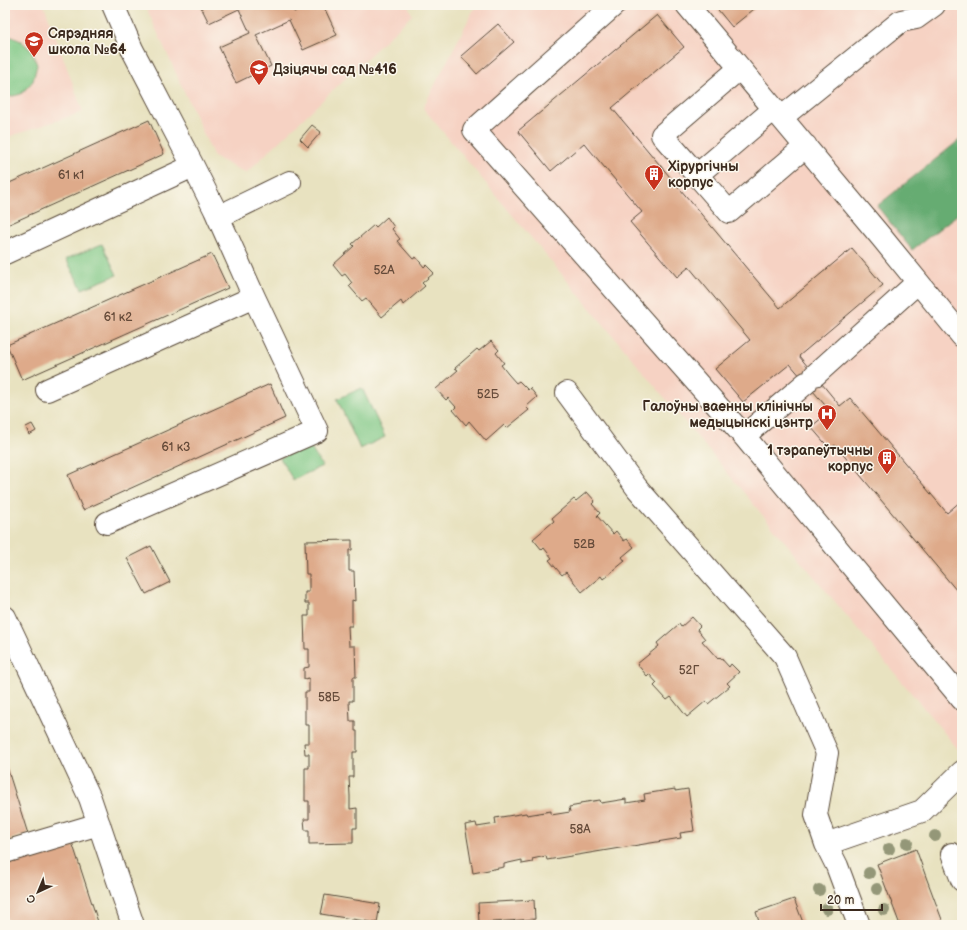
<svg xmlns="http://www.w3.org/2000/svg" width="967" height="930" font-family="'Balsamiq Sans',sans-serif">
<rect width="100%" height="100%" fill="#fbf7ec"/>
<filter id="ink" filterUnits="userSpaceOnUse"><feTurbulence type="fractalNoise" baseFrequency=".025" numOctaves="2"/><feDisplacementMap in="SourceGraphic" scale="8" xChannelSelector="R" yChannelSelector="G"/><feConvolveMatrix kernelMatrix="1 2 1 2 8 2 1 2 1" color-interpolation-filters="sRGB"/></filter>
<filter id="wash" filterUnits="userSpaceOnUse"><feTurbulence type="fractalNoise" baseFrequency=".012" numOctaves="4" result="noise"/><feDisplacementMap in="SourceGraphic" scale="16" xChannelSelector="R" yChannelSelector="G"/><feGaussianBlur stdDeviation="0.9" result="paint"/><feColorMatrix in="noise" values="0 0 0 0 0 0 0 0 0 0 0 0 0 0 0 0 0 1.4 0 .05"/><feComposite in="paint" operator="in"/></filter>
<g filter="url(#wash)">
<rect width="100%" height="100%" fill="#e8e2c0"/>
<path fill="#f6d2c3" d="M5,5h39l39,107 -78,26z
M145,5h263l4,10 -166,158 -32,-16z
M476,5h486v749l-539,-646z"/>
<path fill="#7ec784" stroke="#5c7851" d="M5,34l16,7 11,10 5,14 -4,16 -12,13 -16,4z
M102,244l15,31 -35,14 -16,-30z
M362,388l23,49 -25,12 -23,-50z
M309,445l13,21 -29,14 -13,-22z"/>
<path fill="#66ac72" stroke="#506b48" d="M962,138v73l-50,39 -35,-44z"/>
<g id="blocks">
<path fill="#deaa8a" d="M200,5h91l3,7 14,-7h15l14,30 -34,15 -14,-30 -33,15 15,31 -35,17 -17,-36 31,-14 -11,-24 -30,14z
M714,5h45l-27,22z
M657,15l27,32 -72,61 168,200 72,-60 31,37 -84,71 41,50 10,-8 97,115 15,-13v97l-127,-152 -5,4 -19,-22 19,-16 -40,-47 -47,38 -28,-33 35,-29 -61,-73 -12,10 -47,-55 12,-10 -58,-69 -33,28 -33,-40z
M498,24l16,18 -37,32 -16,-18z
M149,120l15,34 -159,72v-41z
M312,125l9,7 -13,15 -8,-8z
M387,217l7,10 -2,2 8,10 -3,2 16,18 3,-2 8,10 2,-2 8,8 -12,10 3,3 -22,19 -2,-4 -19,16 -16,-19 -4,3 -13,-15 3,-3 -7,-9 -3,2 -9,-11 21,-19 -2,-2 22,-19 2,2z
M212,254l16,34 -206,92 -15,-35z
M491,341l8,9 -3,3 8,10 -3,2 7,9 8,9 3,-2 9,9 2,-2 7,9 -11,10 3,3 -22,18 -3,-3 -18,16 -17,-20 -3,4 -13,-15 3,-3 -8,-9 -2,2 -10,-11 22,-19 -3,-2 22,-19 2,2z
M270,384l15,34 -202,92 -15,-35z
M32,424l4,7 -7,4 -3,-8z
M587,492l8,9 -3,3 8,9 -3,3 16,18 3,-3 8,10 3,-2 7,8 -12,10 3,4 -22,18 -2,-3 -19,16 -16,-20 -4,3 -13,-15 3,-2 -8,-10 -2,2 -9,-11 21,-18 -2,-3 22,-19 2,2z
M352,540v10h-3v21h5l1,30 -3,-1v26h-4l1,20h6l1,31h-3v24h-4l1,20h5v10h2v21h-4v25h-4l1,19v13l7,-1v20h-4v15l-44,1v-14h-4l-1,-11h5v-18h-4v-33h4v-14h-4l-1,-11h5v-18h-4v-33h4v-14l-5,1v-11l5,-1v-18h-4l-1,-33h5v-13h-4v-11h4v-18h-3l-1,-33z
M151,546l19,36 -24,12 -19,-36z
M692,617l8,9 -3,3 8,10 -3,2 16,18 2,-2 9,10 2,-3 8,8 -12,11 3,3 -22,18 -2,-3 -19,16 -16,-20 -4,3 -13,-14 3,-3 -8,-9 -2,2 -10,-12 22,-18 -2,-3 22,-19 2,3z
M5,761l23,73 -23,7z
M675,789v2l13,-2 6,42 -14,2 1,5 -134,22 -1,-4 -14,3 1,3 -11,2v-4l-18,4v3l-31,6 -8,-48 11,-2 1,4 19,-3 -1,-6 31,-5 1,2 24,-4v4l19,-3 -1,-5 11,-2v-2l20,-3 1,3 25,-4v4l19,-3 -1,-6z
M72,842l27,83h-89l-5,-10v-51z
M916,849l10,28 18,48h-44l-23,-61z
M325,895l55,9 -3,19 -56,-9z
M794,899l10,26h-44l-4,-13z
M534,900l1,19 -56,4 -1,-20z"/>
</g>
</g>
<g filter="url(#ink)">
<use href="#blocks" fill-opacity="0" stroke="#554636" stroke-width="1"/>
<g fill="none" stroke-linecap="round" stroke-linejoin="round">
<defs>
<path id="minor" d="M614,5l-140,125 270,306 218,263
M687,5l195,233 80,98
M774,109l-77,66 32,37 77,-66
M782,117l119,-96 15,-3 18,-13
M697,175l-35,-40 78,-67
M218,217l72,-35
M5,253l188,-87
M815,375l103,-93
M47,390l207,-93
M567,393l70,95 148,169 42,96 -11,62 10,29 11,22 22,59
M744,436l62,-53
M107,523l210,-92 -63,-134 -39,-87 -22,-44 -61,-117 -19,-44
M5,617l85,181 43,127
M826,844l96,-33 40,-39
M5,852l94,-28
M952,854l10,26"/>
</defs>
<use href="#minor" stroke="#554636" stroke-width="24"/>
<use href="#minor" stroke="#fff" stroke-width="22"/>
</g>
<g fill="#949778">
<circle cx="935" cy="836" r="6"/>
<circle cx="907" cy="843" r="6"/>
<circle cx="889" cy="849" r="6"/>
<circle cx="869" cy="873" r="6"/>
<circle cx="877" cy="889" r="6"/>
<circle cx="819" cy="890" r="6"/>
<circle cx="827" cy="909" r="6"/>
<circle cx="884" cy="910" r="6"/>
</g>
</g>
<defs>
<symbol id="school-pin" viewBox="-11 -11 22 30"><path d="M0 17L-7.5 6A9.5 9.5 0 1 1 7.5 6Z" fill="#c8321e" stroke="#fbf7ec"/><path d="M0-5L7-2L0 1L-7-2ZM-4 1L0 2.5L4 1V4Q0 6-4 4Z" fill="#fff"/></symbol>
<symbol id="building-pin" viewBox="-11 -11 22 30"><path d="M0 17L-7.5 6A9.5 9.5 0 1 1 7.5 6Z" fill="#c8321e" stroke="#fbf7ec"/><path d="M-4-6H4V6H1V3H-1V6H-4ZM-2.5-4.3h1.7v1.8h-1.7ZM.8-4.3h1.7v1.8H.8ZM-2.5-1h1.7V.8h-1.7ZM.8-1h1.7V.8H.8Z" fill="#fff"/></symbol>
<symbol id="hospital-pin" viewBox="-11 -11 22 30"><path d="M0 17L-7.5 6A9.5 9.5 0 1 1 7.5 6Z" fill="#c8321e" stroke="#fbf7ec"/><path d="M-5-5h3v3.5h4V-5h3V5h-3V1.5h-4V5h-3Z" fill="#fff"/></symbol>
</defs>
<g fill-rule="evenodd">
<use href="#school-pin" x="23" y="30" width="22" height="30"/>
<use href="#school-pin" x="248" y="58" width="22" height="30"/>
<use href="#building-pin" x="643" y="163" width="22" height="30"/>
<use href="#hospital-pin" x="816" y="403" width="22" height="30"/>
<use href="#building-pin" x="876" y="447" width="22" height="30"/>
</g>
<g text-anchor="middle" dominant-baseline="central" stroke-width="3" stroke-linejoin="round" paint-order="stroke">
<g font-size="12" fill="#644a39">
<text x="71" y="175">61 к1</text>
<text x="384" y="270">52А</text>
<text x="118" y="317">61 к2</text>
<text x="488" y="394">52Б</text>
<text x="176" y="447">61 к3</text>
<text x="584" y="544">52В</text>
<text x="689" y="670">52Г</text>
<text x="329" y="697">58Б</text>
<text x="580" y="829">58А</text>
</g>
<g font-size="14" font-weight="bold" fill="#3b2a1e" stroke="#fbf7ec" text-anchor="start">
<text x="48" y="33">Сярэдняя<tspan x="48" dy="16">школа №64</tspan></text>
<text x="273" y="69">Дзіцячы сад №416</text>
<text x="668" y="166">Хірургічны<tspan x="668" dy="16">корпус</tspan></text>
<text x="813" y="406" text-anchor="end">Галоўны ваенны клінічны<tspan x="813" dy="16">медыцынскі цэнтр</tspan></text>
<text x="873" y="450" text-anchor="end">1 тэрапеўтычны<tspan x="873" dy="16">корпус</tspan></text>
</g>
</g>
<rect width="967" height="930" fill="none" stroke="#fbf7ec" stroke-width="20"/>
<g transform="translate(38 892) rotate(224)" stroke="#fbf7ec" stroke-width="3" paint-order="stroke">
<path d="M0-3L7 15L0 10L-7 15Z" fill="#3b2a1e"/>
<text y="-6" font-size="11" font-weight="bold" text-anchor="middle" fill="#3b2a1e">С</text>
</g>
<path d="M821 904v6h61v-6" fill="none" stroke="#3b2a1e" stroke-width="2"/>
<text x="827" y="904" font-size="12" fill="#3b2a1e" stroke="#fbf7ec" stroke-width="3" paint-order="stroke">20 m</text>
</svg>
